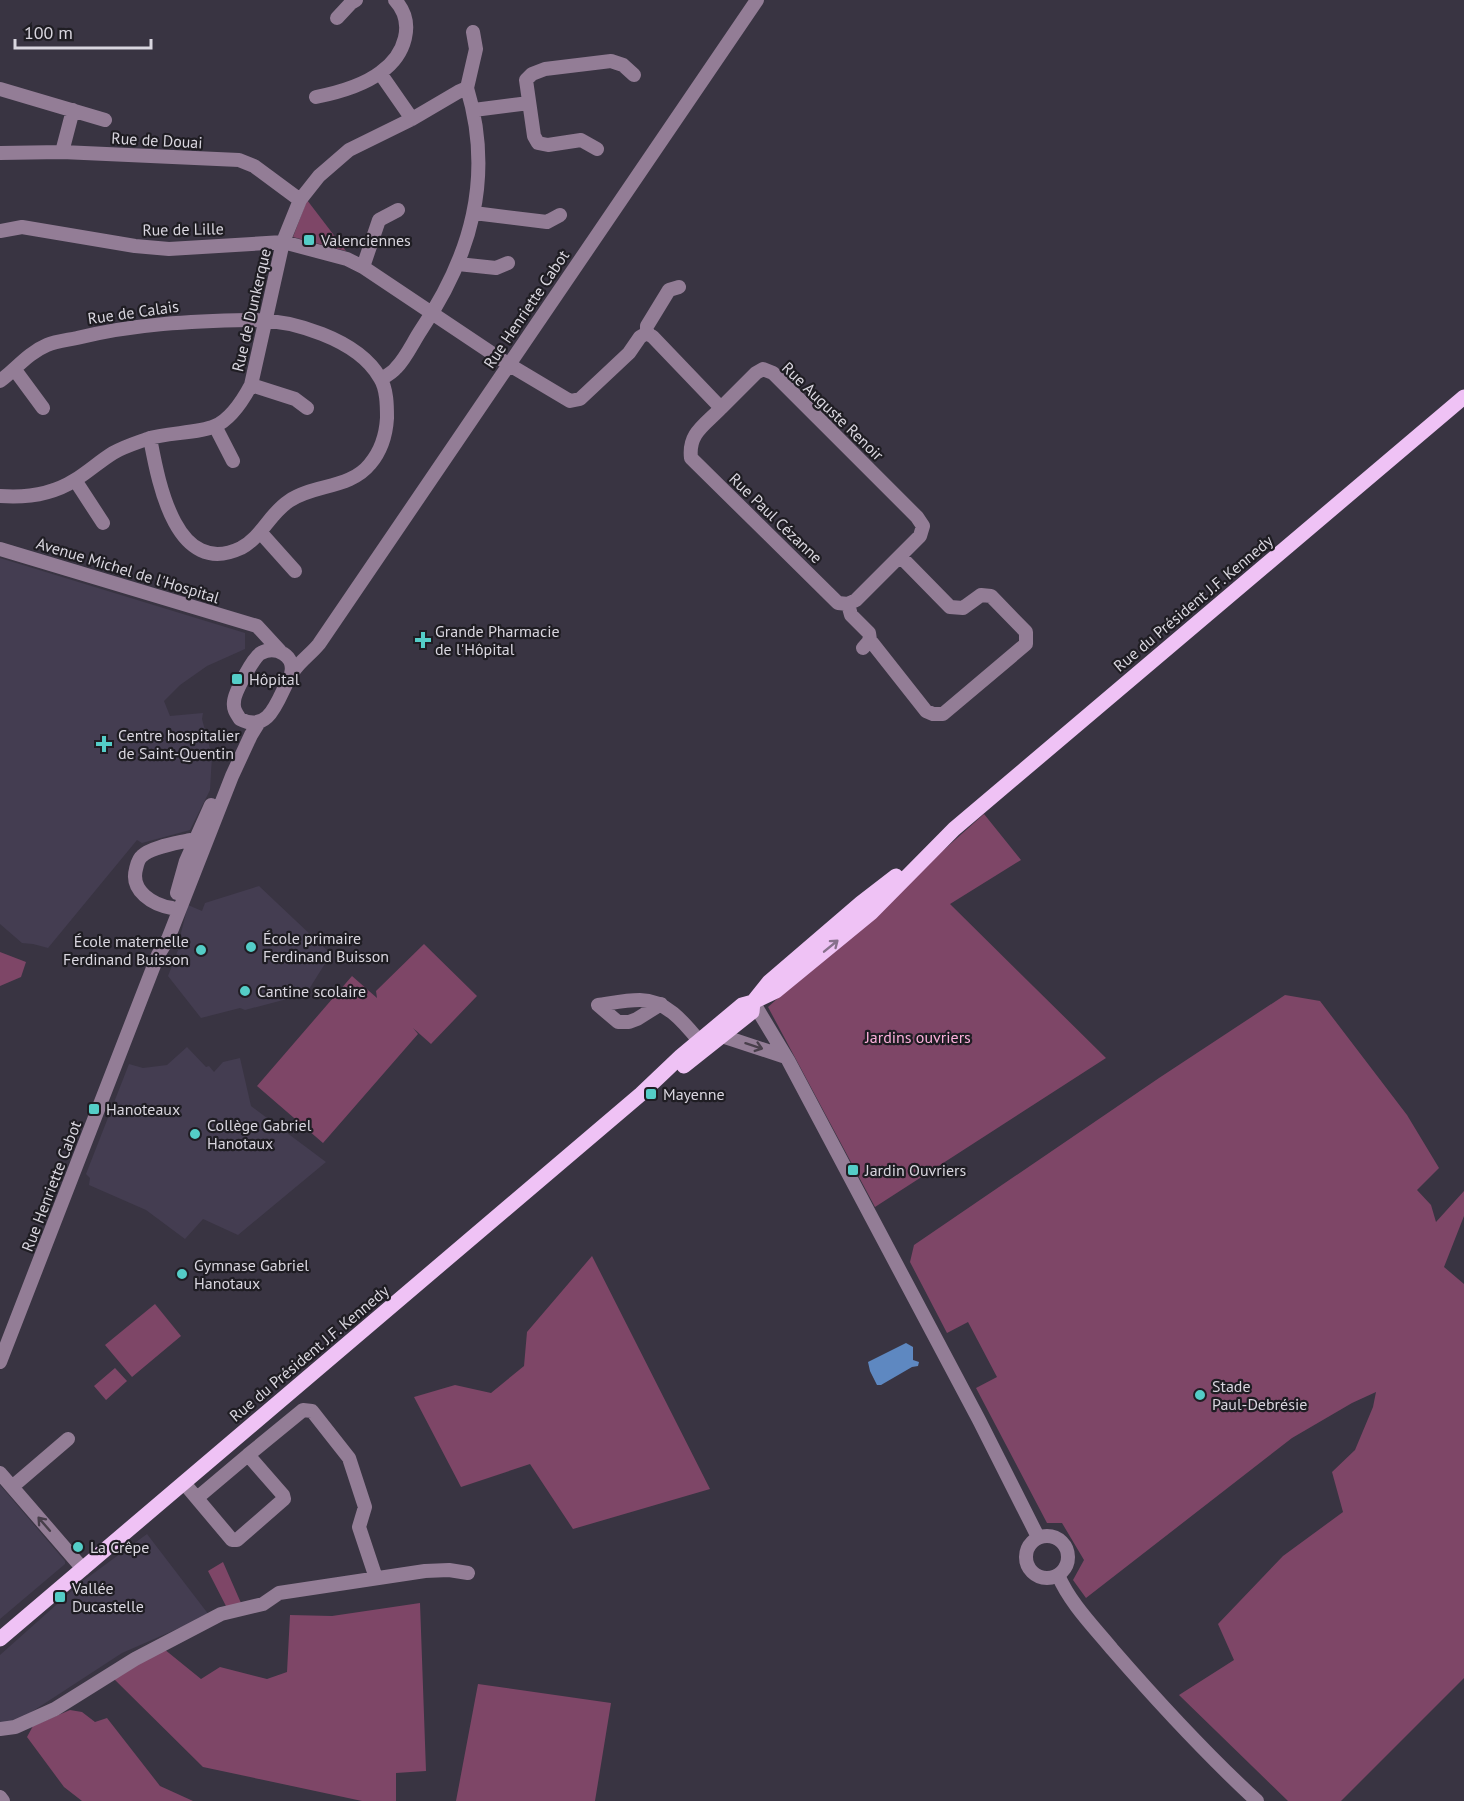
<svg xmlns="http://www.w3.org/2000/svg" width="1464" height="1801" font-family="'PT Sans',sans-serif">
<rect width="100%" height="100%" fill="#393442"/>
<path fill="#443d51" d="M0,558l245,75v16l-38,17 -27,19 -16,16 6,15 33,-3 -1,6 10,37 -2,34 -20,40 -48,13 -5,-3 -89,108 -15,-4 -11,-1 -22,-19z
M259,886l72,68 -25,40 -61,16 -5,-2 -39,10 -33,-42 14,-36 -1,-7 7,-28 14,6 3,-8z
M187,1047l19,20 3,-1 5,6 9,-10 17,-4 11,48 75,56 -88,73 -35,-16 -18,20 -39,-29 -57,-25 1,-7 -4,-4 43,-110 14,4 24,-3z
M0,1485l65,76v3l-65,55z
M147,1534l62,81 -87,38 -112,73 -10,4v-75l83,-74z"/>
<path fill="#7e4667" d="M307,200l39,51 -53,-14z
M984,814l37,46 -71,44 156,154 -231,149 -107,-200z
M424,944l53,52 -46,48 -18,-16 5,6 -95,109 -66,-57 95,-110 25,22 -1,-7z
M0,952l26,10 -5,15 -21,9z
M1285,995l35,6 87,114 32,53 -22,22 14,15 5,17 28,-31v25l-20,51 20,17v394l-123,123h-53l-109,-106 55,-35 -16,-36 65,-68 60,-44 -11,-40 23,-22 18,-43 3,-15 -24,11 -60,35 -206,160 -13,-18 11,-20 -22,-37h-15l-71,-135 21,-11 -29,-55 -21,11 -37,-71 4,-17 245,-167z
M592,1256l118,233 -137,40 -43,-65 -69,23 -47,-90 41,-12 36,8 33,-27 3,-34z
M155,1304l26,32 -49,41 -27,-32z
M115,1368l12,13 -21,19 -12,-14z
M223,1562l18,41 -14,5 -19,-37z
M420,1603l6,168 -30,2v28h-34l-159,-34 -90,-89 51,-29 37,30 19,-12 47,12 20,-7 3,-57 42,1z
M478,1684l133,19 -16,98h-139z
M70,1710l12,2 13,10 12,-4 53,68 33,15h-111l-18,-14 -37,-50 6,-11z"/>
<path fill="#5e88c1" d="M906,1343l7,4v13l6,2 -1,4 -6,1 -31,18h-4l-7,-14 -2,-9z"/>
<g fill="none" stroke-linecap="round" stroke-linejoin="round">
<path stroke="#937d96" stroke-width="14" d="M337,18l14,-15 5,-3
M380,73l32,46
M0,89l105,31
M316,97c20,-4 48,-12 65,-25 24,-17 35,-49 14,-72
M474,110l55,-7
M597,149l-16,-9 -33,5 -10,-2 -4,-7 -8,-56 6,-6 13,-5 66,-8 12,4 11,10
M62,152l11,-42
M0,153l62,-1 177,8 15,6 46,34
M474,213l73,9 13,-7
M0,231l22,-4 113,19 34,3 114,-7 64,17 16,8 145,97 62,37 10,-2 49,-46 11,-16 7,-4 6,4 68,71 35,-35 7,-4 10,4 144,144 6,9 -3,10 -64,64 -8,4 -10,-1 -147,-145c-3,-25 14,-33 30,-50
M458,264l38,4 12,-5
M363,267l16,-47 19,-10
M647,333v-7l22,-36 10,-3
M15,370l28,38
M381,379c5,-3 11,-6 15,-11 10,-10 17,-26 25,-38 50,-74 73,-153 46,-242
M0,381c16,-12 28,-28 47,-36 9,-4 21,-5 30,-7 57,-14 114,-17 172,-18 42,-1 109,19 131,58 7,11 7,28 7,40 -1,17 -6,33 -17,46 -20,25 -56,20 -81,37 -20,13 -27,36 -48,47 -66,31 -83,-68 -91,-110
M251,385l44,14 12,9
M215,426l18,35
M75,480l28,43
M0,496c26,2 53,-2 75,-16 13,-8 25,-19 38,-27 10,-6 23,-10 34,-14 19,-7 50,-5 68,-13 16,-7 28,-26 36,-41l32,-143 17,-42 19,-24 30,-26 63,-31 46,-27 9,-4 9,-39 -3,-17
M261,533l34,38
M0,549l257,77 23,25
M848,604l3,11 18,18 1,7 -7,8
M870,640l56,71 7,3h10l83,-70v-12l-35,-36 -10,-1 -18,13 -13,-1 -50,-51
M291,674c5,-18 -15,-29 -30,-21 -7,3 -27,40 -27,49 -1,7 2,11 6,17 33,17 39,-28 53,-47 7,-11 18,-18 26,-28l438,-644
M177,893l9,-32 25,-56
M172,908c-19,-3 -42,-17 -36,-39 1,-4 2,-10 6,-13 9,-9 36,-13 48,-16l5,1
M753,1002l35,58 191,360 59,117
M598,1005c14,-2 28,-5 42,-5 29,0 48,28 65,48
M598,1005l20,17h11l8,-3 24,-15
M722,1036l64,21
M0,1362l158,-407 10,-16 64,-163 19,-41 8,-13
M248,1455l55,-45 9,1 37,47 16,49 -6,20 17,51
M0,1473l83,96
M184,1483l48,57h5l47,-41 -1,-4 -35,-40 -51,43
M12,1487l56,-48
M1026 1557a21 21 0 1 1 42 0a21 21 0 1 1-42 0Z
M1058,1575c12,28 35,51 54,74 46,53 93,104 145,152
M0,1729l15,-2 40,-18 80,-50 86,-45 42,-10 16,-11 146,-22 24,-1 19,3
M0,1797l3,4"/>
<path stroke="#efc2f5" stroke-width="15" d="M684,1066l68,-54 1,-10 16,-20 92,-79 35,-27
M0,1639l641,-545 40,-38 61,-51 11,-3 23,-11 95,-78 83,-84 510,-432"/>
</g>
<defs><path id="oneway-shaft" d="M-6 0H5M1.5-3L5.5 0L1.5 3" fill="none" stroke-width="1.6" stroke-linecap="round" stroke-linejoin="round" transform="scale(1.5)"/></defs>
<use stroke="#87708c" href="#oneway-shaft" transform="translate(831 946) rotate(-39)"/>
<g stroke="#483f4b">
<use href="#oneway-shaft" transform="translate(754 1046) rotate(18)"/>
<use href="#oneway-shaft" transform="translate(44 1524) rotate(-131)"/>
</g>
<g fill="#54cdc7" stroke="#1f1d23" stroke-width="2">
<rect x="303" y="234" width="12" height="12" rx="3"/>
<path d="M420 631h6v6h6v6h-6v6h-6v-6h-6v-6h6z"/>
<rect x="231" y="673" width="12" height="12" rx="3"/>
<path d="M101 735h6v6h6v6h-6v6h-6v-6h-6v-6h6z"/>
<circle cx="251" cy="947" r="6"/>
<circle cx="201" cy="950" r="6"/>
<circle cx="245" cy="991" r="6"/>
<rect x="645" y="1088" width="12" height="12" rx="3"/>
<rect x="88" y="1103" width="12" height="12" rx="3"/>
<circle cx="195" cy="1134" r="6"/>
<rect x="847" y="1164" width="12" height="12" rx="3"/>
<circle cx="182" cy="1274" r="6"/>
<circle cx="1200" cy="1395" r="6"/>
<circle cx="78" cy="1547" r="6"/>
<rect x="54" y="1591" width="12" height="12" rx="3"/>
</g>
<g text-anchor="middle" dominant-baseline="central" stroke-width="4.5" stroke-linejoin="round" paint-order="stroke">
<g font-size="16" fill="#d9d6df" stroke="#1f1d23">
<text transform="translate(157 140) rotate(3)">Rue de Douai</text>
<text transform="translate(183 229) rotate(-1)">Rue de Lille</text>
<text transform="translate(526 309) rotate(-56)">Rue Henriette Cabot</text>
<text transform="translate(251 310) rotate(-77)">Rue de Dunkerque</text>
<text transform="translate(133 312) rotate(-8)">Rue de Calais</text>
<text transform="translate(833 411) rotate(44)">Rue Auguste Renoir</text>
<text transform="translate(776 518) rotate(44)">Rue Paul Cézanne</text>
<text transform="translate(128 570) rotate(17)">Avenue Michel de l'Hospital</text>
<text transform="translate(1193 603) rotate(-40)">Rue du Président J.F. Kennedy</text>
<text transform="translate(51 1186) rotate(-69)">Rue Henriette Cabot</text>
<text transform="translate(309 1353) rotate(-40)">Rue du Président J.F. Kennedy</text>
</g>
<g font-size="16" fill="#d9d6df" stroke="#1f1d23" text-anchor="start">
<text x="321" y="240">Valenciennes</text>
<text x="435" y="631">Grande Pharmacie<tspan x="435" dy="18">de l'Hôpital</tspan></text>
<text x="249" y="679">Hôpital</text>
<text x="118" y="735">Centre hospitalier<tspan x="118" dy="18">de Saint-Quentin</tspan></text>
<text x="263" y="938">École primaire<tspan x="263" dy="18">Ferdinand Buisson</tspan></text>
<text x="189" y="941" text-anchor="end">École maternelle<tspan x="189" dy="18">Ferdinand Buisson</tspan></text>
<text x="257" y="991">Cantine scolaire</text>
<text x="663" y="1094">Mayenne</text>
<text x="106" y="1109">Hanoteaux</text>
<text x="207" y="1125">Collège Gabriel<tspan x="207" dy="18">Hanotaux</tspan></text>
<text x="865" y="1170">Jardin Ouvriers</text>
<text x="194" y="1265">Gymnase Gabriel<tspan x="194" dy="18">Hanotaux</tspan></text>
<text x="1212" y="1386">Stade<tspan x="1212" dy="18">Paul-Debrésie</tspan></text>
<text x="90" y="1547">La Crêpe</text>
<text x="72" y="1588">Vallée<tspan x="72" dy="18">Ducastelle</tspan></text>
</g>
<g font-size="16" fill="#fcb0db" stroke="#1f1d23">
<text x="918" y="1037">Jardins ouvriers</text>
</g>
</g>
<path d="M15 39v9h136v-9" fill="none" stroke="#d9d6df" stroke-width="3"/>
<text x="24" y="39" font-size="18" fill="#d9d6df" stroke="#1f1d23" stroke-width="4.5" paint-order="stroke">100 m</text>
</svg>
